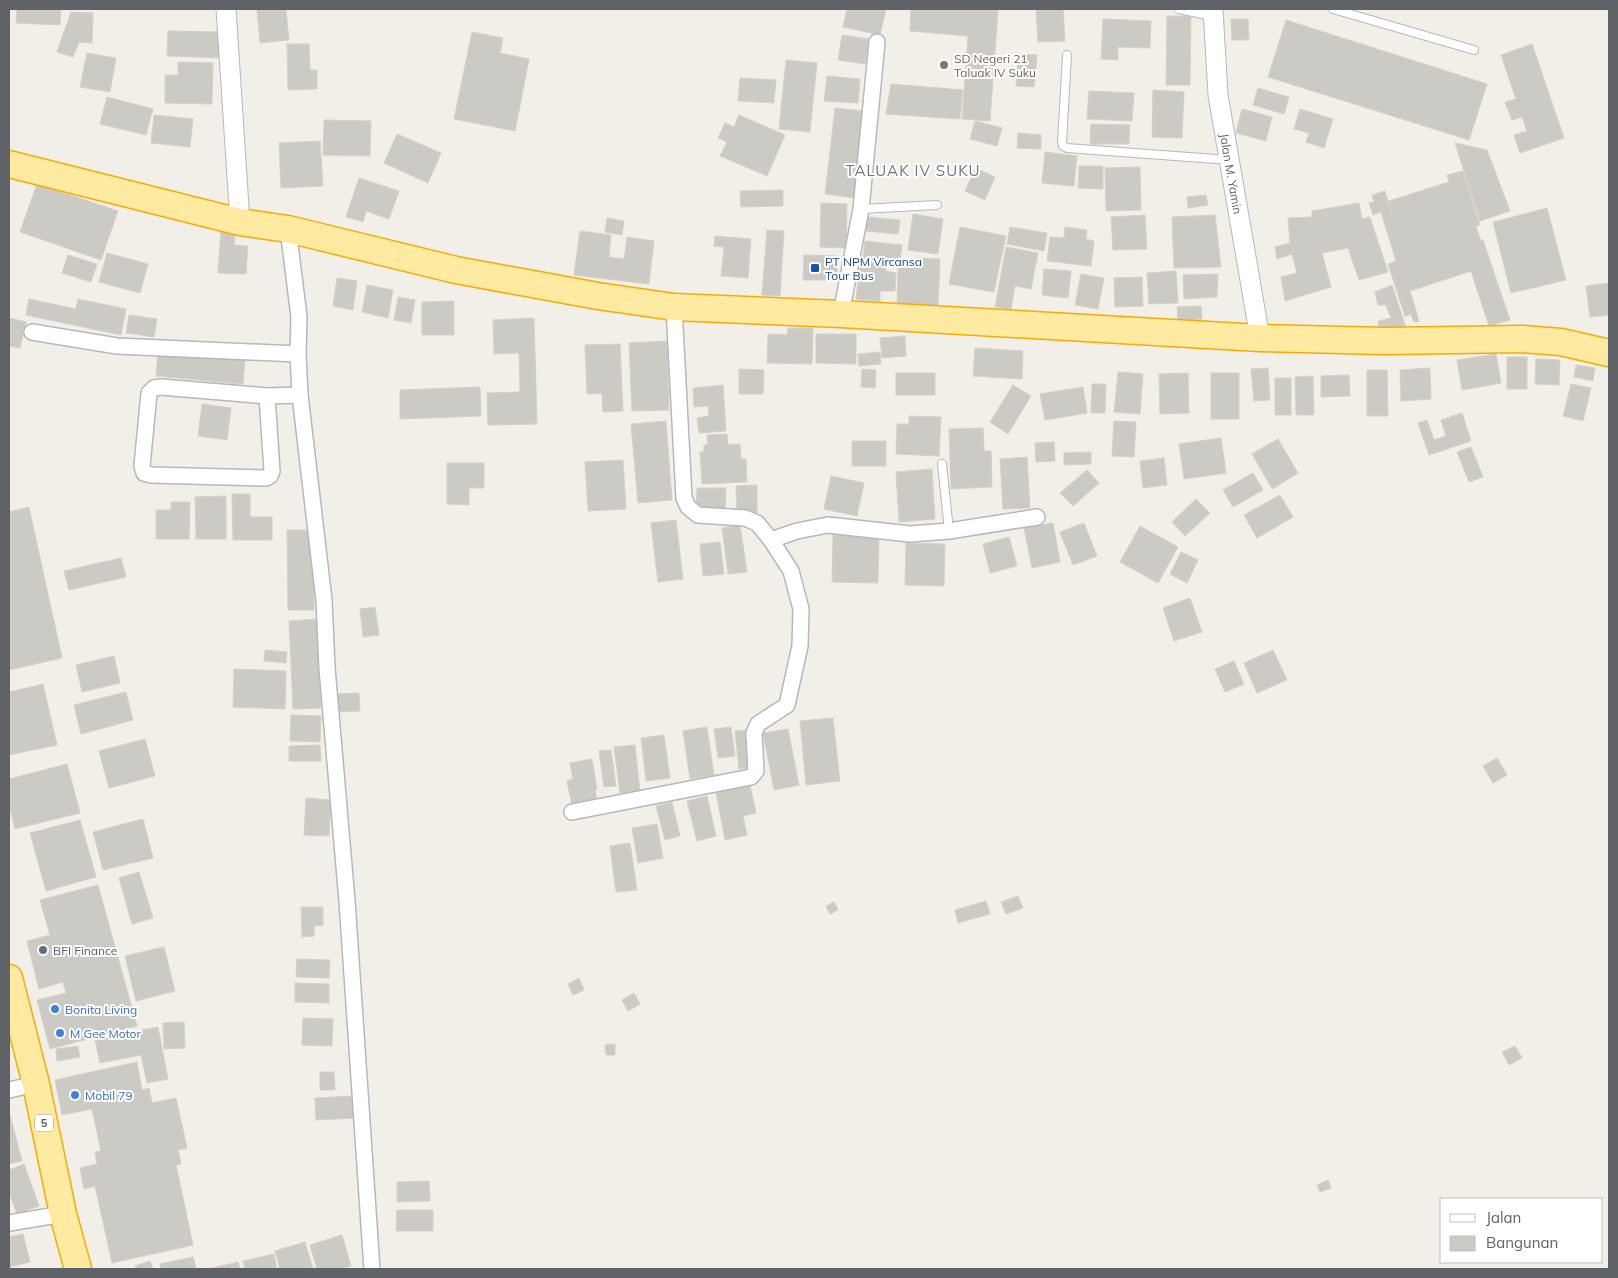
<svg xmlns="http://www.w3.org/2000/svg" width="1618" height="1278" viewBox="0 0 1618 1278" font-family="Mulish,sans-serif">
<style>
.building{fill:#cccac5;stroke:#d6d1c6}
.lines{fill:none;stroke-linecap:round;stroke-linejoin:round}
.service-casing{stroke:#b5b8bc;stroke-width:10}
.minor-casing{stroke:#b5b8bc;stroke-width:18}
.tertiary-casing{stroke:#b5b8bc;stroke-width:21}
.trunk-casing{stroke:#f9ab00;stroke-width:29}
.service{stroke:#fff;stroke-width:8}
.minor{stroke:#fff;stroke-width:15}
.tertiary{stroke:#fff;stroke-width:19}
.trunk{stroke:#feeaa1;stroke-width:26}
.education-dot{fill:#8d6e63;stroke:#fff;stroke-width:2}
.transit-dot{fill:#1a4fb4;stroke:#fff;stroke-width:2}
.service-dot{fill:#5c6f8a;stroke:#fff;stroke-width:2}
.shop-dot{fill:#3f7fe0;stroke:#fff;stroke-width:2}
.labels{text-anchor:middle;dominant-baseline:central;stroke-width:4;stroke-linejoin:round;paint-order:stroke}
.shield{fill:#fff;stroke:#8f9295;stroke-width:1}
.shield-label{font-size:11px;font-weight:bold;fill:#5f6368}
.education-label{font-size:12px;fill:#785e54;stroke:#fff;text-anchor:start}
.street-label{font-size:12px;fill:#5f6368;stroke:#fff}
.transit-label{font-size:12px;fill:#164399;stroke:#fff;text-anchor:start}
.service-label{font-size:12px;fill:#4e5e75;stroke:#fff;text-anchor:start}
.shop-label{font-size:12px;fill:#366cbe;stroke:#fff;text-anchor:start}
.quarter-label{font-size:15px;letter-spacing:1px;fill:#70757a;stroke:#fff}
</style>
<rect width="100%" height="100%" fill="#f1efe8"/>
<g class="building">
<path d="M17 9H61L60 25 16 23Z"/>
<path d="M286 9 289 40 260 43 257 10Z"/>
<path d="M847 9H886L880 35 843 27Z"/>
<path d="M911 9 998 10 990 121 962 119 968 36 910 31Z"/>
<path d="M1036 9H1063L1065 41 1038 42Z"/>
<path d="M71 12 93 13 92 43 79 42 73 57 57 52Z"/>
<path d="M1167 16H1191L1190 85H1166Z"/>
<path d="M1103 19 1151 21 1150 48 1118 47V60L1101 59Z"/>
<path d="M1231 19H1248L1249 40H1232Z"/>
<path d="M1286 20 1487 84 1469 140 1268 77Z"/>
<path d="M168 31 224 32 223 58 167 56Z"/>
<path d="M472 32 503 38 500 53 529 59 515 131 454 119Z"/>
<path d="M842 35 869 39 865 64 838 60Z"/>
<path d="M287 44H309L310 70H317V89L288 90Z"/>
<path d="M1532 44 1564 138 1520 153 1514 135 1527 131 1522 117 1512 120 1505 102 1516 99 1501 55Z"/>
<path d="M87 53 116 58 110 92 80 87Z"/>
<path d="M1018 54 1037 55 1034 87 1016 86Z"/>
<path d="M786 60 817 63 810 132 779 129Z"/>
<path d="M178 62 213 63 212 104 165 103V75H178Z"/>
<path d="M827 76 860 79 858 103 824 101Z"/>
<path d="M740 78 776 80 774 103 738 101Z"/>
<path d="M891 84 963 90 960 119 886 114Z"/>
<path d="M1258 88 1289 97 1284 114 1253 105Z"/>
<path d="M1153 90 1184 92 1182 138 1152 137Z"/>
<path d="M1089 91 1134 93 1132 121 1087 119Z"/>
<path d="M107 97 153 109 146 135 100 124Z"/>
<path d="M835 108 865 111 855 198 825 194Z"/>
<path d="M1242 109 1272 117 1266 141 1236 133Z"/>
<path d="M1300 109 1333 119 1324 148 1306 142 1309 133 1294 129Z"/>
<path d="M154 115 193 119 190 147 151 143Z"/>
<path d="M739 115 785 135 767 176 720 156 727 142 718 138 725 123 734 127Z"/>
<path d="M324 120 371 121 370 156 323 155Z"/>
<path d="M975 121 1002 128 997 146 970 139Z"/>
<path d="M1091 124 1130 125 1129 144H1090Z"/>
<path d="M1018 133 1041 135V149L1017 148Z"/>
<path d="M397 134 441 153 428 183 384 163Z"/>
<path d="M320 141 323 186 281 188 279 143Z"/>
<path d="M1455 143 1487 150 1510 211 1480 221Z"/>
<path d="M1045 152 1077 156 1074 186 1042 183Z"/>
<path d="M1079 166H1103V189L1078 188Z"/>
<path d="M1140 167 1141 210 1106 211 1105 168Z"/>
<path d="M976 168 995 177 985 200 965 191Z"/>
<path d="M1463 171 1480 225 1476 226 1481 241 1483 240 1510 320 1489 326 1471 271 1410 291 1419 321 1414 322 1411 314 1405 316 1388 264 1396 261 1381 212 1373 215 1369 203 1374 202 1372 195 1385 191 1392 214 1389 201 1449 182 1447 175Z"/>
<path d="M359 178 399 191 389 219 366 211 363 222 346 217Z"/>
<path d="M37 184 118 211 101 260 20 232Z"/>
<path d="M783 190V206L741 207 740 191Z"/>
<path d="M1206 195 1208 205 1188 208 1187 197Z"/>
<path d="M821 203 847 204 846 248 820 247Z"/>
<path d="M1359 203 1362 219 1370 217 1388 272 1359 280 1348 248 1322 253 1331 287 1285 301 1281 277 1297 273 1292 254 1277 259 1275 247 1290 243 1288 218 1312 217V211Z"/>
<path d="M1547 208 1566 280 1511 293 1493 222Z"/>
<path d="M913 214 943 219 938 254 908 250Z"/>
<path d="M1145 215 1147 249 1113 250 1111 217Z"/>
<path d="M1215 215 1221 267 1174 268 1172 217Z"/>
<path d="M867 217 900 220 898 234 865 231Z"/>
<path d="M607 218 624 221 622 235 605 232Z"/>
<path d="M221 227 236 228 234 245 248 246 246 274 218 273Z"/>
<path d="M960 227 1006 236 994 292 949 284Z"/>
<path d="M1010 227 1047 233 1044 251 1007 244Z"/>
<path d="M1065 227 1087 230 1086 239 1094 241 1091 266 1047 261 1050 237 1064 238Z"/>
<path d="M767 230 784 231 780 296 762 295Z"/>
<path d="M580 231 611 235 609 257 624 259 627 237 654 241 649 284 574 275Z"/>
<path d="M715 236 751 239 748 278 721 276 724 247 714 246Z"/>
<path d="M865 241 902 245 900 261 863 258Z"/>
<path d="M1006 247 1038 253 1031 289 1015 286 1011 309 995 307Z"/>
<path d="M107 253 148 264 140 293 99 282Z"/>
<path d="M68 255 97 264 91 282 62 273Z"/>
<path d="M804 255 837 256V280H803Z"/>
<path d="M917 258 940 259 938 306H897L898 267H916Z"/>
<path d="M860 261 884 263 886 271 896 273 895 291H880V301L856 299Z"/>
<path d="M1044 269 1071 271 1068 298 1042 295Z"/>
<path d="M1176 271 1178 303 1149 304 1147 273Z"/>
<path d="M1081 274 1104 278 1098 309 1075 305Z"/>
<path d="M1218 274 1217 297 1184 299 1183 275Z"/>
<path d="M1142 277 1143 306 1115 307 1114 278Z"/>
<path d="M337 278 357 281 353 310 333 306Z"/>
<path d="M1609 283V315L1590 317 1586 286Z"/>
<path d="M367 285 393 290 388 318 362 312Z"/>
<path d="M1392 285 1407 331 1380 333 1378 321 1391 318 1386 305H1378L1375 292Z"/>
<path d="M398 297 415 300 411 323 394 320Z"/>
<path d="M29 299 76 309 78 299 126 309 121 335 26 315Z"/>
<path d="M454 301V335H422V302Z"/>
<path d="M1201 306 1202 319 1178 320 1177 307Z"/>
<path d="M129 315 157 319 154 337 126 333Z"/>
<path d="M9 318 26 322 20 348 9 346Z"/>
<path d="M534 318 537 424 488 425 487 393 520 392 519 353 494 354 493 320Z"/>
<path d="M788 328H813L812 364 767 363 768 334 787 335Z"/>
<path d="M816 334H856V364L816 363Z"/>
<path d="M905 336 906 356 882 358 880 338Z"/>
<path d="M667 341 669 410 632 411 629 343Z"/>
<path d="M620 344 623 411 603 412 602 393 587 394 585 345Z"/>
<path d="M975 348 1023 351 1022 379 973 376Z"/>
<path d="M158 351 245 359 243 384 156 376Z"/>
<path d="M880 352 881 364 859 366 858 354Z"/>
<path d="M1496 354 1501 383 1462 390 1457 360Z"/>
<rect x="1507" y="357" width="20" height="32"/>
<path d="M1536 359 1560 360 1559 385 1535 384Z"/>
<path d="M1576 365 1595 368 1593 381 1574 377Z"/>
<path d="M1268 368 1270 400 1254 401 1251 369Z"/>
<path d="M1430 368 1431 399 1401 401 1400 370Z"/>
<path d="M739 369 764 370 763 394H739Z"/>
<path d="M862 369 876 370 875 388 861 387Z"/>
<path d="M1367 370H1387L1388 416H1367Z"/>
<path d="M1118 372 1143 374 1140 414 1114 412Z"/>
<rect x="896" y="373" width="39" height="22"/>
<path d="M1188 373 1189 413 1160 414 1159 374Z"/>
<rect x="1211" y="373" width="28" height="46"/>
<path d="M1349 375 1350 396 1321 397V376Z"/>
<path d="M1313 376 1314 415H1296L1295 377Z"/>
<rect x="1275" y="378" width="16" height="37"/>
<path d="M1092 384H1106L1105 413H1091Z"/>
<path d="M1571 384 1591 388 1583 421 1563 416Z"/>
<path d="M723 385 726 431 699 433 697 418 709 416 708 406 694 407 693 388Z"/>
<path d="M1013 385 1031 396 1008 434 990 422Z"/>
<path d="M480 387 481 416 400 419V390Z"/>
<path d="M1083 387 1087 413 1045 420 1040 394Z"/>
<path d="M202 404 231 408 227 440 198 436Z"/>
<path d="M1462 413 1471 441 1429 455 1418 423 1427 420 1434 440 1446 436 1441 420Z"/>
<path d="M909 416 941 417 939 456 896 454 897 424H909Z"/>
<path d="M666 421 672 500 638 503 631 424Z"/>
<path d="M1114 421 1136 422 1134 457 1112 456Z"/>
<path d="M983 428 984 451H991L992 487 951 489 949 429Z"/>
<path d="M727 434 728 445 740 444 741 459H746L747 482 702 484 700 452H704V445H708L707 435Z"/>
<path d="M1221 438 1226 473 1184 479 1179 444Z"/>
<path d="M1278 439 1298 473 1272 489 1252 454Z"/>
<rect x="852" y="441" width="34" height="25"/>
<path d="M1054 442 1055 461 1036 462 1035 443Z"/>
<path d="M1471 447 1483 477 1469 482 1457 452Z"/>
<path d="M1091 452V464L1064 465V453Z"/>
<path d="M1027 457 1030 508 1003 509 1000 459Z"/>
<path d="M1164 458 1167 485 1143 488 1140 461Z"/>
<path d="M623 460 626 509 588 511 585 462Z"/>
<path d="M447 463H484V488H469V505L447 504Z"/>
<path d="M932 469 935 519 899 522 896 472Z"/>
<path d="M1087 470 1099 483 1073 506 1060 493Z"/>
<path d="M1253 473 1263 490 1233 507 1223 490Z"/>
<path d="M831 476 864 483 857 516 824 509Z"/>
<path d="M757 485V513L737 514 736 486Z"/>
<path d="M697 488H726L725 509H696Z"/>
<path d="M232 494H250V517H272V540H233Z"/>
<path d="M1280 495 1293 517 1257 538 1244 515Z"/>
<path d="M226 496V539H196L195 497Z"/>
<path d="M1196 499 1210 513 1185 536 1172 522Z"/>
<path d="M171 502H190L189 539H156V510H171Z"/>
<path d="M29 507 62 658 9 670V512Z"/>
<path d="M676 520 683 579 658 582 651 523Z"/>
<path d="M1053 523 1060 562 1032 568 1024 528Z"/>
<path d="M1084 523 1097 556 1073 565 1060 532Z"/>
<path d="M740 525 747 572 728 574 722 528Z"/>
<path d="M1140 526 1178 547 1158 583 1120 562Z"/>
<path d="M287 530H314V610H288Z"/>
<path d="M833 535 879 536 878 583 832 582Z"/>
<path d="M1009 537 1017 566 990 573 983 544Z"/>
<path d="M720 542 724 574 703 576 700 544Z"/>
<path d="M906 543 945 544 944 586 905 585Z"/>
<path d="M1181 552 1198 560 1187 583 1170 574Z"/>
<path d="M121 558 126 577 69 590 64 571Z"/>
<path d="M1190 598 1202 632 1174 641 1163 608Z"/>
<path d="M375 607 379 635 363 637 360 609Z"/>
<path d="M317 619 321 708 293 709 289 621Z"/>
<path d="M265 650 287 652 286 663 264 661Z"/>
<path d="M1273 650 1287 680 1257 693 1244 663Z"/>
<path d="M114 656 120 683 82 692 76 665Z"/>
<path d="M1234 661 1244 684 1225 692 1215 669Z"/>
<path d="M234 669 286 671 285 709 233 707Z"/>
<path d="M43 684 57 745 9 755V692Z"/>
<path d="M126 692 133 720 81 734 74 705Z"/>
<path d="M359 693 360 711 336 712 335 694Z"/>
<path d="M291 715 321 716 320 742 290 741Z"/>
<path d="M833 718 840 781 806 785 800 721Z"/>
<path d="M707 727 714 775 690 779 683 731Z"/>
<path d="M731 727 735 756 718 758 714 729Z"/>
<path d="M788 729 799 785 774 790 763 733Z"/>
<path d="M749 730 753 767 739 769 735 731Z"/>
<path d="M664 735 670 778 646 781 641 738Z"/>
<path d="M145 739 155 776 109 788 99 751Z"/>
<path d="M320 745 321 761H289V746Z"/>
<path d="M635 745 640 791 620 793 614 747Z"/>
<path d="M611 750 616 786 604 787 599 751Z"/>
<path d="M1497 758 1507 775 1493 783 1483 766Z"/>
<path d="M592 759 597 789 595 790 597 800 572 805 567 781 573 779 570 763Z"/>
<path d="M67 764 80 813 15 829 9 803V779Z"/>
<path d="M750 785 756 813 743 816 747 835 725 840 716 792Z"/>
<path d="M707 796 716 836 697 841 687 801Z"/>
<path d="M306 798 331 800 329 836 304 835Z"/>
<path d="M672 802 680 836 665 840 656 806Z"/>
<path d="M143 819 153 858 103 870 93 832Z"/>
<path d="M80 820 96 877 46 891 30 833Z"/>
<path d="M657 824 663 858 638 863 632 828Z"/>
<path d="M630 843 637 890 616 892 610 846Z"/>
<path d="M139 872 153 918 132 924 119 878Z"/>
<path d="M98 885 137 1026 50 1049 37 1000 66 993 63 982 39 989 27 941 50 935 40 900Z"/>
<path d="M1018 896 1023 908 1006 914 1001 902Z"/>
<path d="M986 901 990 914 958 923 955 910Z"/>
<path d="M834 902 838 910 830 914 826 906Z"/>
<path d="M301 907H323V925L314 926V936L302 937Z"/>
<path d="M164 947 175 991 136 1001 125 956Z"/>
<path d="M297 959 330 960 329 978 296 977Z"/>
<path d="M579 978 584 990 573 995 568 984Z"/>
<path d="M295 983 329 984V1003L295 1002Z"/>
<path d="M634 993 640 1004 628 1011 622 1000Z"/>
<path d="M303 1018 333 1019 332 1046 302 1045Z"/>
<path d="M184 1022 185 1048 164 1049 163 1023Z"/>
<path d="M158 1027 168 1079 147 1083 141 1055 100 1063 95 1039Z"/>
<path d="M615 1044V1055H606L605 1045Z"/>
<path d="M78 1046 80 1057 57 1061 56 1049Z"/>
<path d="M1515 1046 1522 1058 1509 1065 1502 1052Z"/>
<path d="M137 1062 142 1090 149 1088 152 1103 176 1098 187 1148 178 1150 181 1164 176 1165 193 1245 112 1263 95 1186 84 1189 80 1168 97 1164 95 1152 101 1151 92 1109 62 1115 55 1080Z"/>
<path d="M320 1072H334L335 1090H320Z"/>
<path d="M354 1096 355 1118 316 1120 315 1098Z"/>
<path d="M9 1111 22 1161 9 1164Z"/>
<path d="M24 1164 39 1206 17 1214 9 1192V1170Z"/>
<path d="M1328 1180 1331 1188 1320 1192 1317 1185Z"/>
<path d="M429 1181 430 1201 397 1202V1182Z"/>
<path d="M397 1210H433V1231H396Z"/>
<path d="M23 1234 30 1262 9 1267V1237Z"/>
<path d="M342 1235 351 1266 342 1269H317L310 1245Z"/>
<path d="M305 1242 313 1269H280L275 1251Z"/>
<path d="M274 1254 277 1269H245L243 1261Z"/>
<path d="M193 1257 196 1269H161L160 1264Z"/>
<path d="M150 1261 153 1269H136L135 1266Z"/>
<path d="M238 1262 240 1269H208Z"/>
</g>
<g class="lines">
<g class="service-casing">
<g id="service">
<path d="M1179 9 1212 16"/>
<path d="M1333 9 1474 50"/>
<path d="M1067 55 1062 142 1063 146 1067 148 1229 160"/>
<path d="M861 209 937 205"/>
<path d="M942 464 949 531"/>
</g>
</g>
<g class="minor-casing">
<g id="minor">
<path d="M288 229 299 317 298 354 300 395 324 600 327 668 347 901 372 1269"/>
<path d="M841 314 861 209 877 42"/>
<path d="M32 332 117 346 298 354"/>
<path d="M267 396 272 471 270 476 266 478 151 475 144 473 142 466 149 393 154 388 161 387 267 396 300 395"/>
<path d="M771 540 797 531 828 525 910 534 949 531 1037 517"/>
<path d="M572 812 751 777 756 771 754 733 758 724 787 705 800 646 801 609 791 571 771 540 757 523 745 518 698 515 688 507 684 498 674 307"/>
<path d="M9 1090 36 1084"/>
<path d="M9 1223 63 1214"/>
</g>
</g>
<g class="tertiary-casing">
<g id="tertiary">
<path d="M226 9 240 222"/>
<path id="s1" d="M1213 9 1218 95 1260 338"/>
</g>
</g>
<g class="trunk-casing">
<g id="trunk">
<path d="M9 164 240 222 288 229 456 270 598 296 674 307 841 314 1260 338 1385 341 1522 339 1561 342 1609 353"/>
<path d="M9 978 36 1084 63 1214 78 1269"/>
</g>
</g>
<use href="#service" class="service"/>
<use href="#minor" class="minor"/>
<use href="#tertiary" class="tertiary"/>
<use href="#trunk" class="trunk"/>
</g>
<circle class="education-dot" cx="944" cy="65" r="5"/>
<rect class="transit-dot" x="810" y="263" width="10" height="10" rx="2.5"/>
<circle class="service-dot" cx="43" cy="950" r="5"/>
<g class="shop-dot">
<circle cx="55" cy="1009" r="5"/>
<circle cx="60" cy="1033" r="5"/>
<circle cx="75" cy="1095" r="5"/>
</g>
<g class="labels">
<rect class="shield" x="35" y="1114.5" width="18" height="17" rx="4"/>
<g class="shield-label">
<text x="44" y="1123">5</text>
</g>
<g class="education-label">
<text x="954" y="58">SD Negeri 21<tspan x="954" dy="14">Taluak IV Suku</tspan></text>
</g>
<g class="street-label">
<text stroke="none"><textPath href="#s1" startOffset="166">Jalan M. Yamin</textPath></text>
</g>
<g class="transit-label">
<text x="825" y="261">PT NPM Vircansa<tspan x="825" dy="14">Tour Bus</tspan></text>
</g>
<g class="service-label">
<text x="53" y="950">BFI Finance</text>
</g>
<g class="shop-label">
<text x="65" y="1009">Bonita Living</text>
<text x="70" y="1033">M Gee Motor</text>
<text x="85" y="1095">Mobil 79</text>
</g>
<g class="quarter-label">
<text x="913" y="170">TALUAK IV SUKU</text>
</g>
</g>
<rect width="1618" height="1278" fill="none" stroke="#5f6368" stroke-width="20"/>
<rect x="1440" y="1198" width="162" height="65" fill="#ffffff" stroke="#bfc1c3"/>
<rect x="1450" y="1214" width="25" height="8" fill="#ffffff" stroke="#bfc1c3"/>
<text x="1486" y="1223" font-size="15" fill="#5f6368">Jalan</text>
<rect x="1450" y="1236" width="25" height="15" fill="#cccac5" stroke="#bfc1c3"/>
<text x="1486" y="1248" font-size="15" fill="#5f6368">Bangunan</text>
</svg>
